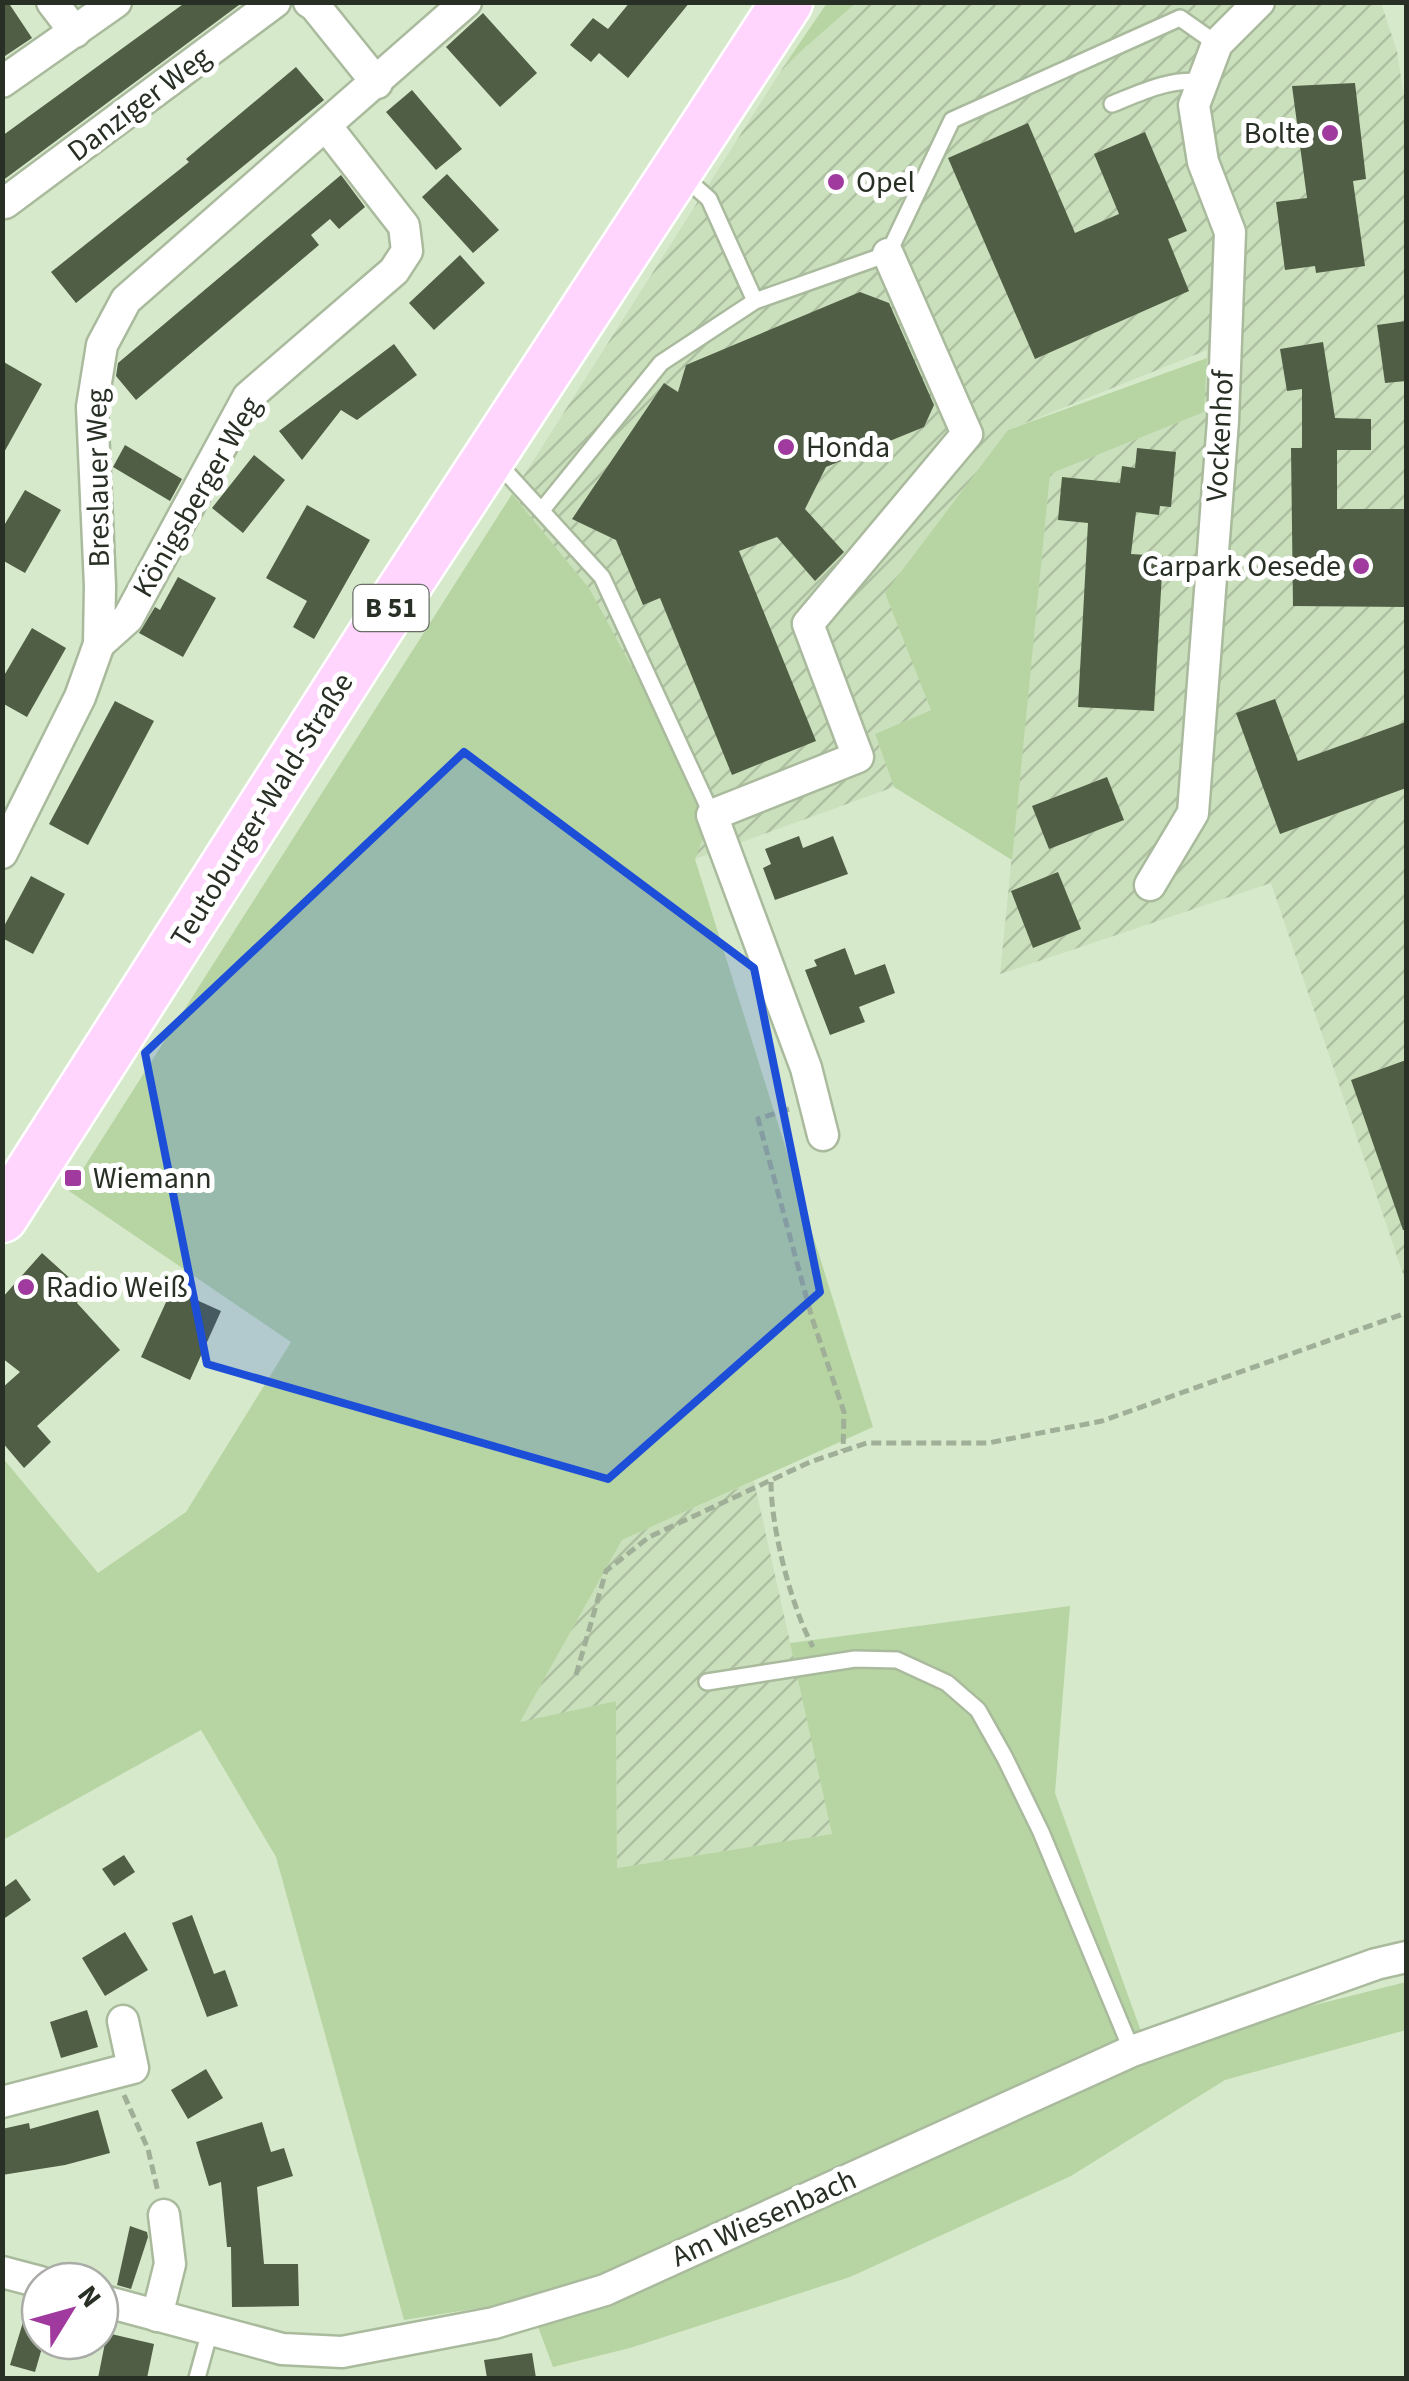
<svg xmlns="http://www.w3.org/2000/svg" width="1409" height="2381" viewBox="0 0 1409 2381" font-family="'Source Sans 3',sans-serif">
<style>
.industrial{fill:url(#industrial-furrows)}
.green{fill:#b7d5a3}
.building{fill:#4f5e44}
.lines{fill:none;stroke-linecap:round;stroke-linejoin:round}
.lane-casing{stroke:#a9ba9d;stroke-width:20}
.street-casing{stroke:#a9ba9d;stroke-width:35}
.primary-casing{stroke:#fff;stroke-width:55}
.path{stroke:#a0af97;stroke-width:5;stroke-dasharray:10 5;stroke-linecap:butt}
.lane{stroke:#fff;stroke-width:15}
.street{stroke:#fff;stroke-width:30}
.primary{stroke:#ffd5fd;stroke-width:50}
.marked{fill:#1d4ed8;fill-opacity:0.2;stroke:#1d4ed8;stroke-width:8;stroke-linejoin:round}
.poi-dot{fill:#a03a9e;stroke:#fff;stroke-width:4}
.labels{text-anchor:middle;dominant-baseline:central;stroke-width:10;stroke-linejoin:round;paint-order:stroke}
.shield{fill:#fff;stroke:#686d66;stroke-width:2.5}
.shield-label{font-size:28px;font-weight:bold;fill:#282f24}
.street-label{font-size:30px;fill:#282f24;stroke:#fff}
.poi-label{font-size:30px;fill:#282f24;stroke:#fff;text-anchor:start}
</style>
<defs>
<pattern id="industrial-furrows" width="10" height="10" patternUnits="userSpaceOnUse" patternTransform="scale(2.5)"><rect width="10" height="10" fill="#cae0bc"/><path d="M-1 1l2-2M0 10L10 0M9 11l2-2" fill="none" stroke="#aec0a1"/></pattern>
</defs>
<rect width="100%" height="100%" fill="#d7e9cb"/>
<g class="industrial">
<path d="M856 3H1381L1397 51 1406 110V1283L1271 883 1000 974 1050 474 1204 412 1207 350 1008 430 931 710 875 734 894 787 695 859 589 588 512 494 784 66Z"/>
<path d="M754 1481 833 1834 617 1868 616 1701 519 1723 622 1540Z"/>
</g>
<g class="green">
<path d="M827 3H856L784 66Z"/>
<path d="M1207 358 1204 412 1050 474 1012 860 894 787 875 734 931 710 885 593 1008 430Z"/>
<path d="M512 494 589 588 712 815 695 859 873 1427 622 1540 520 1722 616 1701 617 1868 832 1834 790 1643 1070 1606 1055 1793 1151 2059 1271 2016 1406 1982V2030L1225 2080 1071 2176 850 2277 630 2348 553 2367 528 2300 404 2320 276 1857 201 1730 3 1840 2 1457 98 1573 186 1512 291 1342 69 1191Z"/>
</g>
<g class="building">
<path d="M2 2H8L32 38 2 58Z"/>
<path d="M186 2H243L2 181V136Z"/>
<path d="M630 2H690L628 78 599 53 591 62 570 45 593 18 608 29Z"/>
<path d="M483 13 537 73 500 107 446 47Z"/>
<path d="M296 67 324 100 76 303 51 272 189 162 186 159Z"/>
<path d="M1355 83 1366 179 1353 181 1365 266 1316 273 1315 266 1285 270 1276 202 1307 198 1292 86Z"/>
<path d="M412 90 462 149 436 170 386 112Z"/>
<path d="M1028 123 1075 233 1119 214 1094 154 1145 132 1187 231 1168 239 1189 291 1035 359 948 158Z"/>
<path d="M447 174 499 230 473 253 422 197Z"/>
<path d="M341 175 365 207 339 229 330 219 311 235 319 245 136 400 116 376 118 363Z"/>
<path d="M460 255 485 283 434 330 409 303Z"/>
<path d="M860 292 889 303 934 405 924 427 826 467 805 509 844 552 815 581 777 537 739 551 816 741 732 775 660 598 643 605 616 540 572 519 664 383 678 392 686 365Z"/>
<path d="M1406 321V381L1385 383 1377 325Z"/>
<path d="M1323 342 1335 418 1371 419V450H1337V509H1406V607L1293 606 1291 448H1302V389L1287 391 1280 349Z"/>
<path d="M394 344 417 375 357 420 341 410 302 460 279 431Z"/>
<path d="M2 361 42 384 2 456Z"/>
<path d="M125 445 182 479 170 501 113 467Z"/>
<path d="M1137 448 1176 452 1171 507 1160 506 1159 515 1136 512 1131 554 1163 556 1154 711 1078 707 1088 523 1058 520 1062 477 1120 483 1122 466 1135 468Z"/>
<path d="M254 455 285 480 243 533 212 508Z"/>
<path d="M25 490 61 510 25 573 2 560V529Z"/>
<path d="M307 505 370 540 314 639 293 627 307 601 266 578Z"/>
<path d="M178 577 216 598 183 657 139 633 155 607 160 610Z"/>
<path d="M32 628 66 648 27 717 2 703V679Z"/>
<path d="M1275 699 1298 761 1406 722V788L1280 834 1236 713Z"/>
<path d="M115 701 154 721 88 845 49 824Z"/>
<path d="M1107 777 1124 820 1049 849 1032 806Z"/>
<path d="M799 836 803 848 833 836 848 874 775 900 763 868 771 864 765 849Z"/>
<path d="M1058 872 1081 929 1033 948 1011 891Z"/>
<path d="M31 876 65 894 33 954 2 938V930Z"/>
<path d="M845 948 855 975 885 964 895 993 859 1007 865 1022 830 1035 805 970 817 966 814 960Z"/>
<path d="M1406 1060V1230H1403L1351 1080Z"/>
<path d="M42 1253 84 1291 77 1303 120 1350 37 1426 51 1442 24 1468 2 1442V1388L20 1372 2 1358V1298Z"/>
<path d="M172 1289 221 1311 190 1380 141 1357Z"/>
<path d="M124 1855 135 1872 114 1886 102 1869Z"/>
<path d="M16 1879 31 1900 2 1920V1889Z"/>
<path d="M192 1915 214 1974 225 1970 238 2006 207 2017 172 1923Z"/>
<path d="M125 1932 148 1970 105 1996 82 1958Z"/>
<path d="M87 2010 98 2047 61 2058 50 2022Z"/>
<path d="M206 2069 223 2098 188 2119 171 2090Z"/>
<path d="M98 2110 110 2153 65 2165 2 2175V2129L29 2123 30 2129Z"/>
<path d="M262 2122 271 2152 284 2148 293 2176 257 2187 264 2264H298L299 2306 232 2307 231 2247H227L221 2182 209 2186 196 2142Z"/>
<path d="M130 2226 147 2232 148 2237 131 2289 117 2285Z"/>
<path d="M30 2299 40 2300V2341H44L35 2372 10 2365Z"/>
<path d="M107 2333 154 2344 147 2378H98Z"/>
<path d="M532 2353 536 2378H487L484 2360Z"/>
</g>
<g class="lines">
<g class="lane-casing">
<g id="lane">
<path d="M1112 104C1142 92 1170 78 1203 82"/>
<path d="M683 176 709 199 755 301"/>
<path d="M494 459 602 577 712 815"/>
<path d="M542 510 661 363 755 301 888 254 952 120 1180 18 1217 44"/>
<path d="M707 1682 855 1659 897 1660 947 1683 978 1710 1005 1758 1041 1832 1132 2051"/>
<path d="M197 2378 210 2331"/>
</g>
</g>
<g class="street-casing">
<g id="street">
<path d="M52 2 75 32"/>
<path d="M309 2 315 6 377 83"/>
<path d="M2 82 116 2"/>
<path d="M2 201 5 203 275 2"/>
<path d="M99 644 128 618 248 397 394 271 407 251 404 226 327 127"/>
<path d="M2 853 80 697 99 644 100 586 92 407 102 345 126 300 466 2"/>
<path d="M1150 885 1193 813 1223 421 1230 232 1203 162 1194 105 1217 44 1259 2"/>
<path d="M823 1135 806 1068 712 815 858 757 808 624 967 434 888 254"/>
<path d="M2 2102 133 2068 123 2021"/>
<path d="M2 2272 40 2282"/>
<path d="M100 2300 282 2349 342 2352 494 2323 605 2290 1132 2051 1376 1964 1406 1957"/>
<path d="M157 2316 170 2264 164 2215"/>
</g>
</g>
<g class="primary-casing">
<path id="primary" d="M2 1217 377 629 787 2"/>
</g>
<g class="path">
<path d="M789 1109 758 1119 812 1318 844 1412 843 1451"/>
<path d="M771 1482C771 1528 791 1606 813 1647"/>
<path d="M576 1675 606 1571 649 1537 810 1462 867 1443H988L1102 1421 1406 1313"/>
<path d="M124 2095 148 2149 158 2192"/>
</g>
<use href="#lane" class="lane"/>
<use href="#street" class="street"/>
<use href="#primary" class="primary"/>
</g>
<path class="marked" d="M464 752 754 968 820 1292 608 1479 207 1364 145 1053Z"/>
<g class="poi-dot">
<circle cx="1330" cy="133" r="10"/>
<circle cx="836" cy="182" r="10"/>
<circle cx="786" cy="447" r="10"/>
<circle cx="1361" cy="566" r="10"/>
<rect x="63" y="1168" width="20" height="20" rx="5"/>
<circle cx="26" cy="1287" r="10"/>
</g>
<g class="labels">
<rect class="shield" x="353.5" y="585" width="75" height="46" rx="8"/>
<g class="shield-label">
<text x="391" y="608">B 51</text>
</g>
<g class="street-label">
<text transform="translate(139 104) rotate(-37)">Danziger Weg</text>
<text transform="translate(1220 436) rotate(-87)">Vockenhof</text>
<text transform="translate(98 478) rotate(-91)">Breslauer Weg</text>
<text transform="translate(197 497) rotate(-60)">Königsberger Weg</text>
<text transform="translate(262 810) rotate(-58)">Teutoburger-Wald-Straße</text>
<text transform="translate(764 2218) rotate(-24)">Am Wiesenbach</text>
</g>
<g class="poi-label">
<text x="1310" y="133" text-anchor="end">Bolte</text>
<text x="856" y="182">Opel</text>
<text x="806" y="447">Honda</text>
<text x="1341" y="566" text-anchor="end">Carpark Oesede</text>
<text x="93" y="1178">Wiemann</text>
<text x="46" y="1287">Radio Weiß</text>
</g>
</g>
<rect width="1409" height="2381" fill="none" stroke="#282f24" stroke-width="10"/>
<g transform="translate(70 2311) rotate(53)"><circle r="48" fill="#ffffff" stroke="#a9aca7" stroke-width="2.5"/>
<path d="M0-8L18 38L0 25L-18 38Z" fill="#a03a9e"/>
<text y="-15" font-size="28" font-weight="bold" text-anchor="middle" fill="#282f24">N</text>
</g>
</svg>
